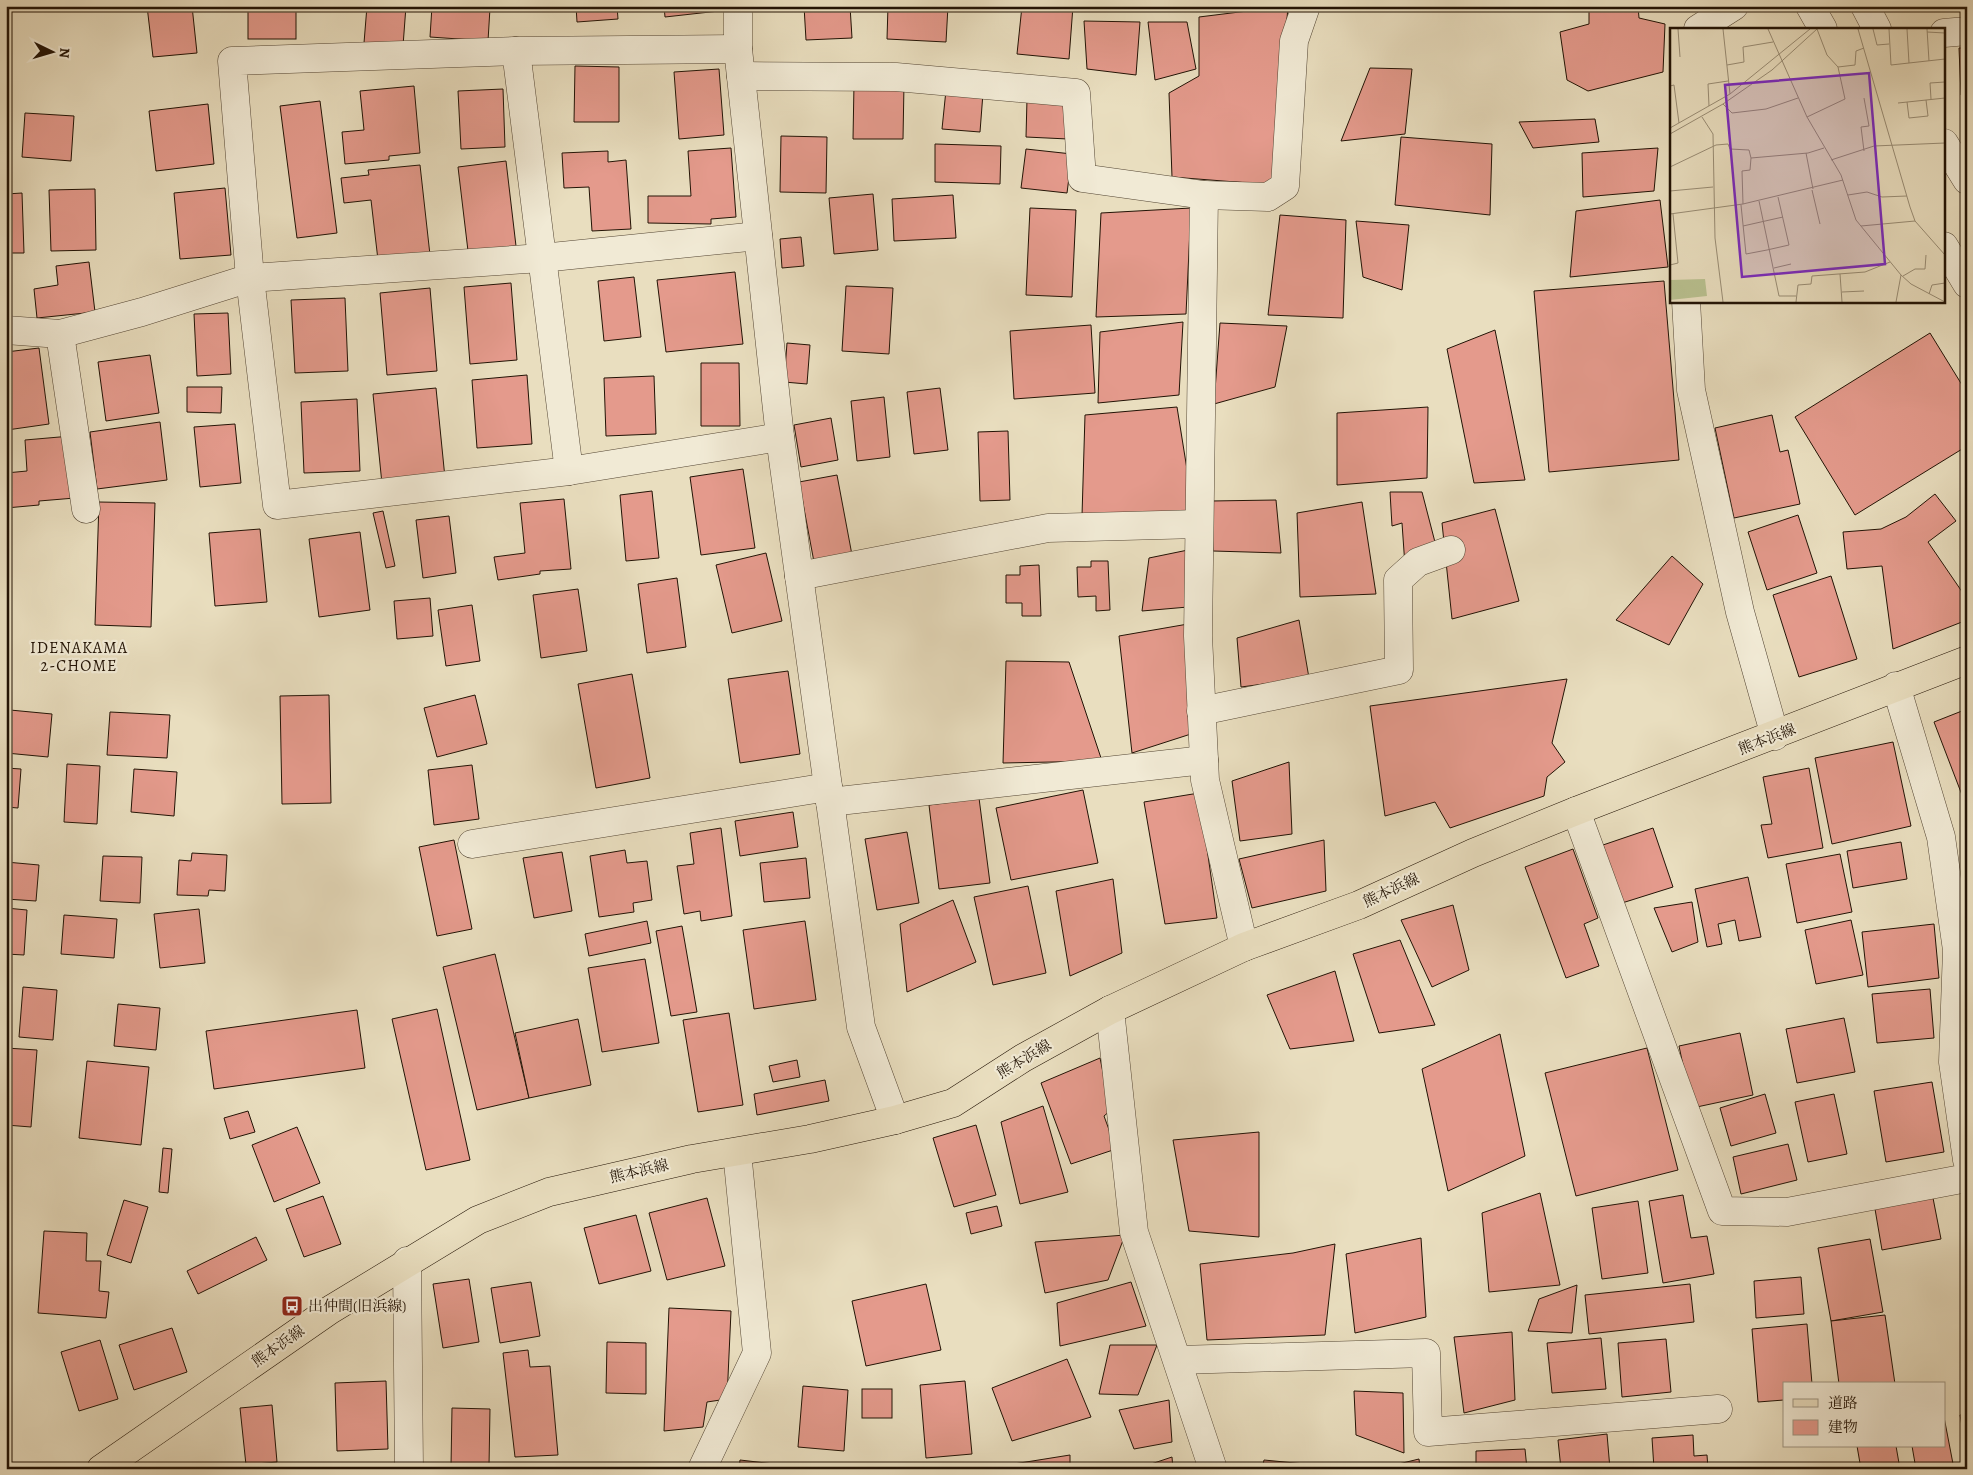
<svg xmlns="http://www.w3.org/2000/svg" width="1973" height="1475" viewBox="0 0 1973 1475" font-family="Alegreya,'Noto Serif JP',serif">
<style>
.building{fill:#e49a8c;stroke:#221305}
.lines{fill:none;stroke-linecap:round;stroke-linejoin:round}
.minor-casing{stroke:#544634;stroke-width:29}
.major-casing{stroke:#221305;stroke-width:29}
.minor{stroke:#f1ead5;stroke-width:28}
.major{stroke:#e9debf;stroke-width:28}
.labels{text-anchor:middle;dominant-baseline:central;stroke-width:4.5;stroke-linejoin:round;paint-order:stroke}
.street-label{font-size:15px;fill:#221305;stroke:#f1ead5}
.poi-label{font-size:15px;fill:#221305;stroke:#f1ead5;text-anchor:start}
.neighbourhood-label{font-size:16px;letter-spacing:1px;fill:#221305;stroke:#f1ead5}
.inset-road{fill:none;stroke:#998d75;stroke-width:1}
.view{fill:#7b2cbf;fill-opacity:0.15;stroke:#7b2cbf;stroke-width:2.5}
.inset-edge{fill:none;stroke:#221305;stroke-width:2.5}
</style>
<rect width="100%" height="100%" fill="#e9debf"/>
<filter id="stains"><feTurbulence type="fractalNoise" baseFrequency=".004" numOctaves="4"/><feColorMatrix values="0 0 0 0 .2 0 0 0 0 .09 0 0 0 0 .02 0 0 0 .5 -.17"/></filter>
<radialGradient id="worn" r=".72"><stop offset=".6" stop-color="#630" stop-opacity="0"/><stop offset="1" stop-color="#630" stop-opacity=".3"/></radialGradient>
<g class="building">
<path d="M147 6H192L197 53 153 57Z"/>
<rect x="248" y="6" width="48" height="33"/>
<path d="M367 6H406L403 46 364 43Z"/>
<path d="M432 6H493L490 8 488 41 430 37Z"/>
<path d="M576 6H617L618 19 577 22Z"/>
<path d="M664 6H719V11L665 17Z"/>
<path d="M804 6H850L852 38 806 40Z"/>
<path d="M888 6H948L946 42 887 39Z"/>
<path d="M1022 6H1073L1069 59 1017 54Z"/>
<path d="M1288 6 1274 185 1172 177 1169 93 1199 76V17Z"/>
<path d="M1589 6H1638L1639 18 1665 24 1663 72 1588 91 1567 80 1560 32 1589 24Z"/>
<path d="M1084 21 1140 22 1136 75 1087 69Z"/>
<path d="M1148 22H1187L1196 69 1155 80Z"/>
<path d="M1959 48H1967V95H1961Z"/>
<path d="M575 66 619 67V122H574Z"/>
<path d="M1370 68 1412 69 1405 134 1341 141Z"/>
<path d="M719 69 724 135 679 139 674 72Z"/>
<path d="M854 84H904L903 139H853Z"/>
<path d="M414 86 420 153 389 156V160L345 164 342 132 364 130 360 91Z"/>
<path d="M503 89 505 147 461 149 458 91Z"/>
<path d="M946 90 983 93 980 132 942 129Z"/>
<path d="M1027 99 1069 100 1068 139 1026 137Z"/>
<path d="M320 101 337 233 297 238 280 106Z"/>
<path d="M208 104 214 164 156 171 149 111Z"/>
<path d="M25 113 74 116 71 161 22 157Z"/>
<path d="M1595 119 1599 142 1533 148 1519 122Z"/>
<path d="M781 136 827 137 826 193 780 192Z"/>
<path d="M1401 137 1492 144 1490 215 1395 205Z"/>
<path d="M935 144 1001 146 1000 184 935 182Z"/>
<path d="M731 148 736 217 711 219V224L648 223V196H691L688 151Z"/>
<path d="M1658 148 1654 191 1583 197 1582 153Z"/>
<path d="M1026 149 1072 154 1067 193 1021 188Z"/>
<path d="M608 151V162L626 160 631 229 592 231 589 187 564 188 562 153Z"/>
<path d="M506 161 516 246 468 251 458 167Z"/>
<path d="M420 165 430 255 378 260 371 200 344 203 341 178 369 175 368 170Z"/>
<path d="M225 188 231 255 180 259 174 193Z"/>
<path d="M95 189 96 250 51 251 49 190Z"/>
<path d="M22 193 24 253H6V194Z"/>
<path d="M873 194 878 250 834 254 829 198Z"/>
<path d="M953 195 956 238 894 241 892 199Z"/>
<path d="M1660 200 1668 267 1570 277 1576 211Z"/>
<path d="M1030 208 1076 210 1072 297 1026 295Z"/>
<path d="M1191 208 1186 314 1096 317 1101 213Z"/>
<path d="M1280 215 1346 220 1343 318 1268 315Z"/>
<path d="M1356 221 1409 225 1402 290 1363 277Z"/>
<path d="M801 237 804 266 782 268 780 239Z"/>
<path d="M89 262 95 312 37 318 34 289 58 285 56 266Z"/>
<path d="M735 272 743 344 666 352 657 280Z"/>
<path d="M634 277 641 337 604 341 598 281Z"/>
<path d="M1664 281 1679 460 1549 472 1534 291Z"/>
<path d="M511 283 517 360 470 364 464 287Z"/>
<path d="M846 286 893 288 889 354 842 351Z"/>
<path d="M430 288 437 371 387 375 380 293Z"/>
<path d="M345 298 348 371 295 373 291 300Z"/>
<path d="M228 313 231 374 197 376 194 314Z"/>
<path d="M1183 322 1179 395 1098 403 1100 332Z"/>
<path d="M1220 323 1287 326 1275 387 1214 404Z"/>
<path d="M1091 325 1095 393 1014 399 1010 331Z"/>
<path d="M1495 330 1525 480 1474 483 1447 349Z"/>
<path d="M1930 333 1967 393V446L1855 515 1795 417Z"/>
<path d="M787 343 810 345 807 384 784 382Z"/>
<path d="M39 348 49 424 7 430 6 352Z"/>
<path d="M150 355 159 413 106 421 98 362Z"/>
<path d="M701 363H739L740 426H701Z"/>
<path d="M527 375 532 444 477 448 472 380Z"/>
<path d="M654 376 656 434 606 436 604 378Z"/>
<path d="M187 387H222L221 413 187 412Z"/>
<path d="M436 388 445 478 382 484 373 394Z"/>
<path d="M940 388 948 450 914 454 907 392Z"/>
<path d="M884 397 890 457 857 461 851 401Z"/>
<path d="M357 399 360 471 304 473 301 402Z"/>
<path d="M1177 407 1194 513 1082 516 1085 415Z"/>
<path d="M1428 407 1427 478 1337 485V413Z"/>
<path d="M1772 415 1780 452 1788 450 1800 504 1734 518 1715 428Z"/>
<path d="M831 418 838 460 801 467 794 425Z"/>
<path d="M160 422 167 480 97 489 90 432Z"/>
<path d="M235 424 241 483 200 487 194 427Z"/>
<path d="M1008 431 1010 500 980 501 978 432Z"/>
<path d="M71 436 75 498 39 501V505L6 508V473L27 471 25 440Z"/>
<path d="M743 469 755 548 701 555 690 477Z"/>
<path d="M837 475 852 555 814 562 799 482Z"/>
<path d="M652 491 659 558 626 561 620 495Z"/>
<path d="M1390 492H1422L1436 546 1405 566 1402 523 1392 526Z"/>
<path d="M1935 494 1956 521 1928 542 1967 599V620L1893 649 1882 566 1847 569 1843 532 1881 529 1906 517Z"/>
<path d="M564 499 571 569 540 571V574L498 580 494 557 525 553 520 503Z"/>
<path d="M1276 500 1281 553 1213 551 1211 501Z"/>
<path d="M99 502 155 503 151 627 95 625Z"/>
<path d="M1362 502 1376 594 1300 597 1297 513Z"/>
<path d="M1495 509 1519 601 1452 619 1442 523Z"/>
<path d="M383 511 395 566 386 568 373 513Z"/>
<path d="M1798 515 1817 573 1767 590 1748 532Z"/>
<path d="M449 516 456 573 423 578 416 520Z"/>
<path d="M260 529 267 602 215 606 209 533Z"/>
<path d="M360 532 370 610 319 617 309 539Z"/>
<path d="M1188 550V607L1142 611 1149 558Z"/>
<path d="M766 553 782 621 732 633 716 565Z"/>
<path d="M1672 556 1703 584 1669 645 1616 620Z"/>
<path d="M1091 561H1108L1110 610 1096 611V596L1078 597 1077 567H1091Z"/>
<path d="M1039 565 1041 616H1022V603H1006V575H1020V566Z"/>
<path d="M1831 576 1857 659 1799 677 1773 595Z"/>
<path d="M677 578 686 647 647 653 638 584Z"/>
<path d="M578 589 587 651 541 658 533 595Z"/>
<path d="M430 598 433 636 397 639 394 601Z"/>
<path d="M472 605 480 661 446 666 438 610Z"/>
<path d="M1299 620 1309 678 1241 687 1237 638Z"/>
<path d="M1188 624 1194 733 1132 753 1119 636Z"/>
<path d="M1006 661 1069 662 1102 761 1003 763Z"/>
<path d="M788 671 800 754 740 763 728 679Z"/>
<path d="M632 674 650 778 596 788 578 684Z"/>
<path d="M1567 679 1552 743 1565 762 1547 777 1544 796 1450 828 1435 802 1385 816 1370 706Z"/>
<path d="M329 695 331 803 282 804 280 696Z"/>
<path d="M475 695 487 744 437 757 424 708Z"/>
<path d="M1967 709V793L1962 795 1934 722Z"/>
<path d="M10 710 52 714 48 757 6 753Z"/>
<path d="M110 712 170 715 167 758 107 755Z"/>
<path d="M1893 742 1911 826 1832 844 1815 758Z"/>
<path d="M1289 762 1292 834 1240 841 1232 781Z"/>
<path d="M67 764 100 766 97 824 64 822Z"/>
<path d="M472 765 479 819 434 825 428 770Z"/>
<path d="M6 768 21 769 18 808 6 807Z"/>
<path d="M1809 768 1823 848 1768 858 1761 825 1772 824 1763 777Z"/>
<path d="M134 769 177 772 174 816 131 812Z"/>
<path d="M1083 790 1098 863 1011 880 996 808Z"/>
<path d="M1199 793 1217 918 1165 924 1144 802Z"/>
<path d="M979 798 990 883 939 889 929 805Z"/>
<path d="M793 812 798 847 740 856 735 821Z"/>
<path d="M721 828 732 916 701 921 700 911 684 914 677 866 694 864 690 833Z"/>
<path d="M1653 828 1673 887 1622 903 1603 845Z"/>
<path d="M907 832 919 903 877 910 865 839Z"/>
<path d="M454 840 472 929 437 936 419 847Z"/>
<path d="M1324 840 1326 891 1252 908 1239 859Z"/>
<path d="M1901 842 1907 879 1853 888 1847 851Z"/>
<path d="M1573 849 1598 918 1584 924 1599 966 1566 978 1525 867Z"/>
<path d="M625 850 627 863 647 861 652 900 633 903 634 912 599 917 590 856Z"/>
<path d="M562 852 572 911 534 918 523 858Z"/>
<path d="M192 853 227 855 225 891 209 890 208 896 177 895 179 860 191 861Z"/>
<path d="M1840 854 1852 912 1797 923 1786 864Z"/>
<path d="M103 856 142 857 140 903 100 901Z"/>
<path d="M806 858 810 898 764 902 760 863Z"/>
<path d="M6 862 39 865 36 901 6 899Z"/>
<path d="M1748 877 1761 937 1739 941 1735 920 1718 924 1722 944 1707 947 1695 889Z"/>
<path d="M1113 879 1122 953 1070 976 1056 891Z"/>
<path d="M1028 886 1046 973 993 985 974 897Z"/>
<path d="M953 900 976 962 907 992 900 924Z"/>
<path d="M1692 902 1698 942 1672 952 1654 908Z"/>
<path d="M1453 905 1469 970 1432 987 1401 920Z"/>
<path d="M6 908 27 910 24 955 6 954Z"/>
<path d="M199 909 205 963 160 968 154 914Z"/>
<path d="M64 915 117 919 114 958 61 954Z"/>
<path d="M1851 920 1863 975 1816 984 1805 930Z"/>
<path d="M647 921 651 943 589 956 585 934Z"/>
<path d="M805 921 816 1000 754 1009 743 930Z"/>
<path d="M1934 924 1939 978 1868 987 1862 932Z"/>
<path d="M682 926 697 1012 671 1016 656 931Z"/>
<path d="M1400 940 1435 1025 1379 1033 1353 954Z"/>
<path d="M495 954 529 1098 477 1110 443 967Z"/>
<path d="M645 959 659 1043 602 1052 588 968Z"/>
<path d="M1335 971 1354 1041 1290 1049 1267 995Z"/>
<path d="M23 987 57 990 53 1040 19 1037Z"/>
<path d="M1930 989 1934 1038 1877 1043 1872 994Z"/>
<path d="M118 1004 160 1008 156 1050 114 1046Z"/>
<path d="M437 1009 470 1160 426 1170 392 1019Z"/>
<path d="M357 1010 365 1068 214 1089 206 1031Z"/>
<path d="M729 1013 743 1105 698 1112 683 1020Z"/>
<path d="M1844 1018 1855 1072 1797 1083 1786 1029Z"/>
<path d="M578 1019 591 1085 529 1098 515 1033Z"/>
<path d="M1740 1033 1753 1095 1692 1108 1679 1046Z"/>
<path d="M1500 1034 1525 1156 1448 1191 1422 1069Z"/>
<path d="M6 1048 37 1050 31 1127 6 1125Z"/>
<path d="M1647 1048 1678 1170 1576 1196 1545 1073Z"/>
<path d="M1100 1058 1111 1110 1104 1116 1116 1149 1071 1164 1041 1083Z"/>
<path d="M797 1060 800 1077 773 1082 769 1066Z"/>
<path d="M87 1061 149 1067 141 1145 79 1138Z"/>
<path d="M825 1080 829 1101 757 1115 754 1094Z"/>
<path d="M1932 1082 1944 1152 1886 1162 1874 1091Z"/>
<path d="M1765 1094 1776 1133 1731 1146 1720 1108Z"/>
<path d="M1834 1094 1847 1154 1808 1162 1795 1102Z"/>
<path d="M1043 1106 1068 1192 1020 1204 1001 1122Z"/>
<path d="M248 1111 255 1132 230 1139 224 1118Z"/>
<path d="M976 1125 996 1195 954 1207 933 1138Z"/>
<path d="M297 1127 320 1183 274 1202 252 1145Z"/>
<path d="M1259 1132V1237L1189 1231 1173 1140Z"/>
<path d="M1788 1144 1797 1180 1741 1194 1733 1157Z"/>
<path d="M163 1148 172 1149 168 1193 159 1192Z"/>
<path d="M1540 1193 1560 1285 1489 1292 1482 1213Z"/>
<path d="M1683 1195 1691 1238 1707 1236 1714 1274 1663 1283 1649 1201Z"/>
<path d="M323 1196 341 1244 304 1257 286 1209Z"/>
<path d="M707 1198 725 1266 667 1280 649 1213Z"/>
<path d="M1933 1198 1941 1239 1882 1250 1875 1209Z"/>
<path d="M124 1200 148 1207 131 1263 107 1255Z"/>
<path d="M1638 1201 1648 1273 1602 1279 1592 1208Z"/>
<path d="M997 1206 1002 1226 971 1234 966 1213Z"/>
<path d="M636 1215 651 1271 599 1284 584 1228Z"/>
<path d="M44 1231 87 1233 86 1261H101L99 1291 109 1292 106 1318 38 1313Z"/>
<path d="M1125 1235 1108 1280 1045 1293 1035 1242Z"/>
<path d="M256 1237 267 1260 198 1294 187 1271Z"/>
<path d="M1421 1238 1426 1317 1355 1333 1346 1254Z"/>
<path d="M1870 1239 1883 1312 1831 1321 1818 1248Z"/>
<path d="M1335 1244 1325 1335 1207 1340 1200 1264 1293 1253Z"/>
<path d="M1801 1277 1804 1314 1756 1318 1754 1281Z"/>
<path d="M469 1279 479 1342 443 1348 433 1284Z"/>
<path d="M531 1282 540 1336 500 1343 491 1288Z"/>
<path d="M1131 1282 1146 1326 1060 1346 1057 1303Z"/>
<path d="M926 1284 941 1350 866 1366 852 1301Z"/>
<path d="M1690 1284 1694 1322 1589 1334 1585 1295Z"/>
<path d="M1577 1285 1572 1333 1528 1331 1539 1299Z"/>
<path d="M669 1308 731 1311 727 1399 707 1402 703 1427 664 1431Z"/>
<path d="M1885 1315 1895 1384H1839L1831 1321Z"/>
<path d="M1807 1324 1812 1384H1784V1400L1758 1402 1752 1329Z"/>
<path d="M172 1328 187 1372 134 1390 119 1345Z"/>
<path d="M1512 1332 1515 1400 1464 1413 1454 1337Z"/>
<path d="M1601 1338 1606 1389 1552 1393 1547 1343Z"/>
<path d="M1666 1339 1671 1392 1622 1397 1618 1343Z"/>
<path d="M100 1340 118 1399 79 1411 61 1352Z"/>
<path d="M607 1342 646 1343V1394L606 1393Z"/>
<path d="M1110 1345H1157L1138 1395 1099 1394Z"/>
<path d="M528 1350 530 1367 550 1366 558 1455 515 1457 503 1353Z"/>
<path d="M1067 1359 1091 1417 1012 1441 992 1388Z"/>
<path d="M386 1381 388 1449 337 1451 335 1383Z"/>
<path d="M965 1381 972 1454 926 1458 920 1385Z"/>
<path d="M803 1386 848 1390 844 1451 798 1447Z"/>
<rect x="862" y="1389" width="30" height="29"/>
<path d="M1354 1391 1403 1393 1404 1453 1356 1435Z"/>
<path d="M1169 1400 1172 1442 1134 1449 1119 1410Z"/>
<path d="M272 1405 277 1462 246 1465 240 1408Z"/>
<path d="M452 1408 490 1409 489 1466H451Z"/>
<path d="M1967 1414V1455L1960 1415Z"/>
<path d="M1944 1417 1954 1469H1916L1912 1446H1944Z"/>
<path d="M1607 1434 1610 1469H1561L1558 1440Z"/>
<path d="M1693 1435 1694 1456 1707 1455 1708 1469H1654L1652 1438Z"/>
<path d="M1857 1446H1896L1900 1469H1861Z"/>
<path d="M1525 1449 1527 1469H1476V1451Z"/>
<path d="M1070 1455V1469H1002L1001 1466Z"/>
<path d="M1172 1457 1173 1469H1136Z"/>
<path d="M1419 1459 1420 1469H1378Z"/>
<path d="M740 1460 783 1465 782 1469H739Z"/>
<path d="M1264 1460 1336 1467V1469H1262Z"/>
<path d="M312 1465 353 1467V1469H312Z"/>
<rect x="529" y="1467" width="38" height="2"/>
</g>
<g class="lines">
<g class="minor-casing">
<g id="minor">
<path d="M738 6V49L780 437 861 1027 895 1120"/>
<path d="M1810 6 1823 29"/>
<path d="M1865 6 1877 29"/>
<path d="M1698 29 1734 6"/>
<path d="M1944 33 1967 31"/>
<path d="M738 49 516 51 232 61 250 278 277 505 569 471 780 437"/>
<path d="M516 51 569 471"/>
<path d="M741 76 896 77 1076 93 1082 178 1204 195 1198 636 1205 780 1244 947"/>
<path d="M1944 143 1967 180"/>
<path d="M1204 195 1268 197 1285 186 1294 41 1306 6"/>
<path d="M1944 246 1967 284"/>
<path d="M1686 301 1691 390 1740 612 1775 736"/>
<path d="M6 330 60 334 142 312 250 278 542 258 758 236"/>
<path d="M60 334 86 509"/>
<path d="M799 576 1048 528 1199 524"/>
<path d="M1896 686 1941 837 1957 950 1953 1062 1967 1160"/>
<path d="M1201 711 1399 670 1398 580 1418 562 1451 550"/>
<path d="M830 802 1204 760"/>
<path d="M1576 811 1722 1211 1787 1212 1967 1178"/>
<path d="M472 844 828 787"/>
<path d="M1110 1010 1134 1232 1213 1469"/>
<path d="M407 1261 409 1469"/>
<path d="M1178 1360 1426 1353 1428 1432 1718 1409"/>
<path d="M702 1469 757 1353 737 1152"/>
</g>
</g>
<g class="major-casing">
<path id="major" d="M101 1469 330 1310 478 1220 549 1192 692 1159 810 1139 895 1120 953 1103 1023 1058 1110 1010 1244 947 1359 905 1473 853 1576 811 1967 660"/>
</g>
<use href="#minor" class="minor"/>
<use href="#major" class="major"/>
</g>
<defs>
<g id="bus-square" transform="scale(1.125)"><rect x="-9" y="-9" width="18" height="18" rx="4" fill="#8f2418" stroke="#f1ead5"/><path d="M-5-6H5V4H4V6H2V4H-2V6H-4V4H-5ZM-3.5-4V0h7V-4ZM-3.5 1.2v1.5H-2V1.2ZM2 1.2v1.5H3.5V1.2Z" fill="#fff"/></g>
</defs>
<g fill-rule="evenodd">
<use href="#bus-square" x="292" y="1306"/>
</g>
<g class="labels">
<g class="street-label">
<text transform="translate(1767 739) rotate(-21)">熊本浜線</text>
<text transform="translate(1391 890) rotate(-25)">熊本浜線</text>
<text transform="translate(1024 1059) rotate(-31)">熊本浜線</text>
<text transform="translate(639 1171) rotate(-13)">熊本浜線</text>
<text transform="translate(278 1346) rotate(-35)">熊本浜線</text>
</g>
<g class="poi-label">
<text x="308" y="1306">出仲間(旧浜線)</text>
</g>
<g class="neighbourhood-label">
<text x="79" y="648">IDENAKAMA<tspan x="79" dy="18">2-CHOME</tspan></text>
</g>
</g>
<g transform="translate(1670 28)">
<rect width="275" height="275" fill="#e9debf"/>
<path d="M35 251 37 268 0 272V252Z" fill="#b9c190"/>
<path class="inset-road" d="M8 1 10 29M53 1 60 66M98 1 137 89 171 147 186 192 231 247 241 256 275 274M147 1 157 27 168 39 185 37 186 23 194 20M188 1 240 179 245 193 275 227M203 1 207 17 219 16M219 1 221 37 275 31M237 1 239 35M257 1 259 33M257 4 275 5M57 37 74 34 73 19 103 14M0 58 4 57 9 95M261 71 260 55 275 54M237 74 239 90 258 88 256 72M228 75 275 70M53 76 62 85 96 81 128 70M39 78 38 56 58 53M32 89 43 106 45 210 53 274M137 89 175 71 168 39M0 100 60 66 140 1M0 106 53 76 102 42 147 1M194 123 191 99 199 98 194 70M136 125 143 161M161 132 204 118 275 115M0 139 46 117 58 116 60 121 79 122 81 130M142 162 150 196M0 163 43 159M178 167 197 164 212 169 237 168M89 173 109 268H126M73 176 72 143 80 142 81 130 138 125 154 120M71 177 76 226 97 222 119 217 108 169M0 186 73 176 173 152M73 198 113 189M191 198 245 193M0 237 8 235 3 186M104 240 121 236M170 246 172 274M233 248 245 241H255L256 227M172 264 194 263M259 266 262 257 275 255M126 274 128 257 141 256 142 248 195 244 220 234M226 274 231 247"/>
<path class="view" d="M199 45 215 236 72 249 55 57Z"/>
<rect width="275" height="275" class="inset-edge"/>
</g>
<rect width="1973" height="1475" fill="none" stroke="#e9debf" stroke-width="25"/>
<rect x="8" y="8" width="1958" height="1460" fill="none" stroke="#221305" stroke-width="2.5"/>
<rect x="12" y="12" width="1948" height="1450" fill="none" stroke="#221305"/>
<rect x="1783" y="1382" width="162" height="65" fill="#f1ead5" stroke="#9e9482"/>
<rect x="1793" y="1399" width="25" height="8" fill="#e9debf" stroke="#9e9482"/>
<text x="1828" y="1408" font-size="15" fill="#221305">道路</text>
<rect x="1793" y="1420" width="25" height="15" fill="#e49a8c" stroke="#9e9482"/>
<text x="1828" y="1432" font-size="15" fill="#221305">建物</text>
<g transform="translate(52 52) rotate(95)" stroke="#f1ead5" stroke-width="4" paint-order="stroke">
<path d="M0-4L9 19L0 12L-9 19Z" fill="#221305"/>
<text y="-8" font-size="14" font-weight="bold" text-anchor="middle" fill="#221305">N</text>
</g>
<rect width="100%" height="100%" filter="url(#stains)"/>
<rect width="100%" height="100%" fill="url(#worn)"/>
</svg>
